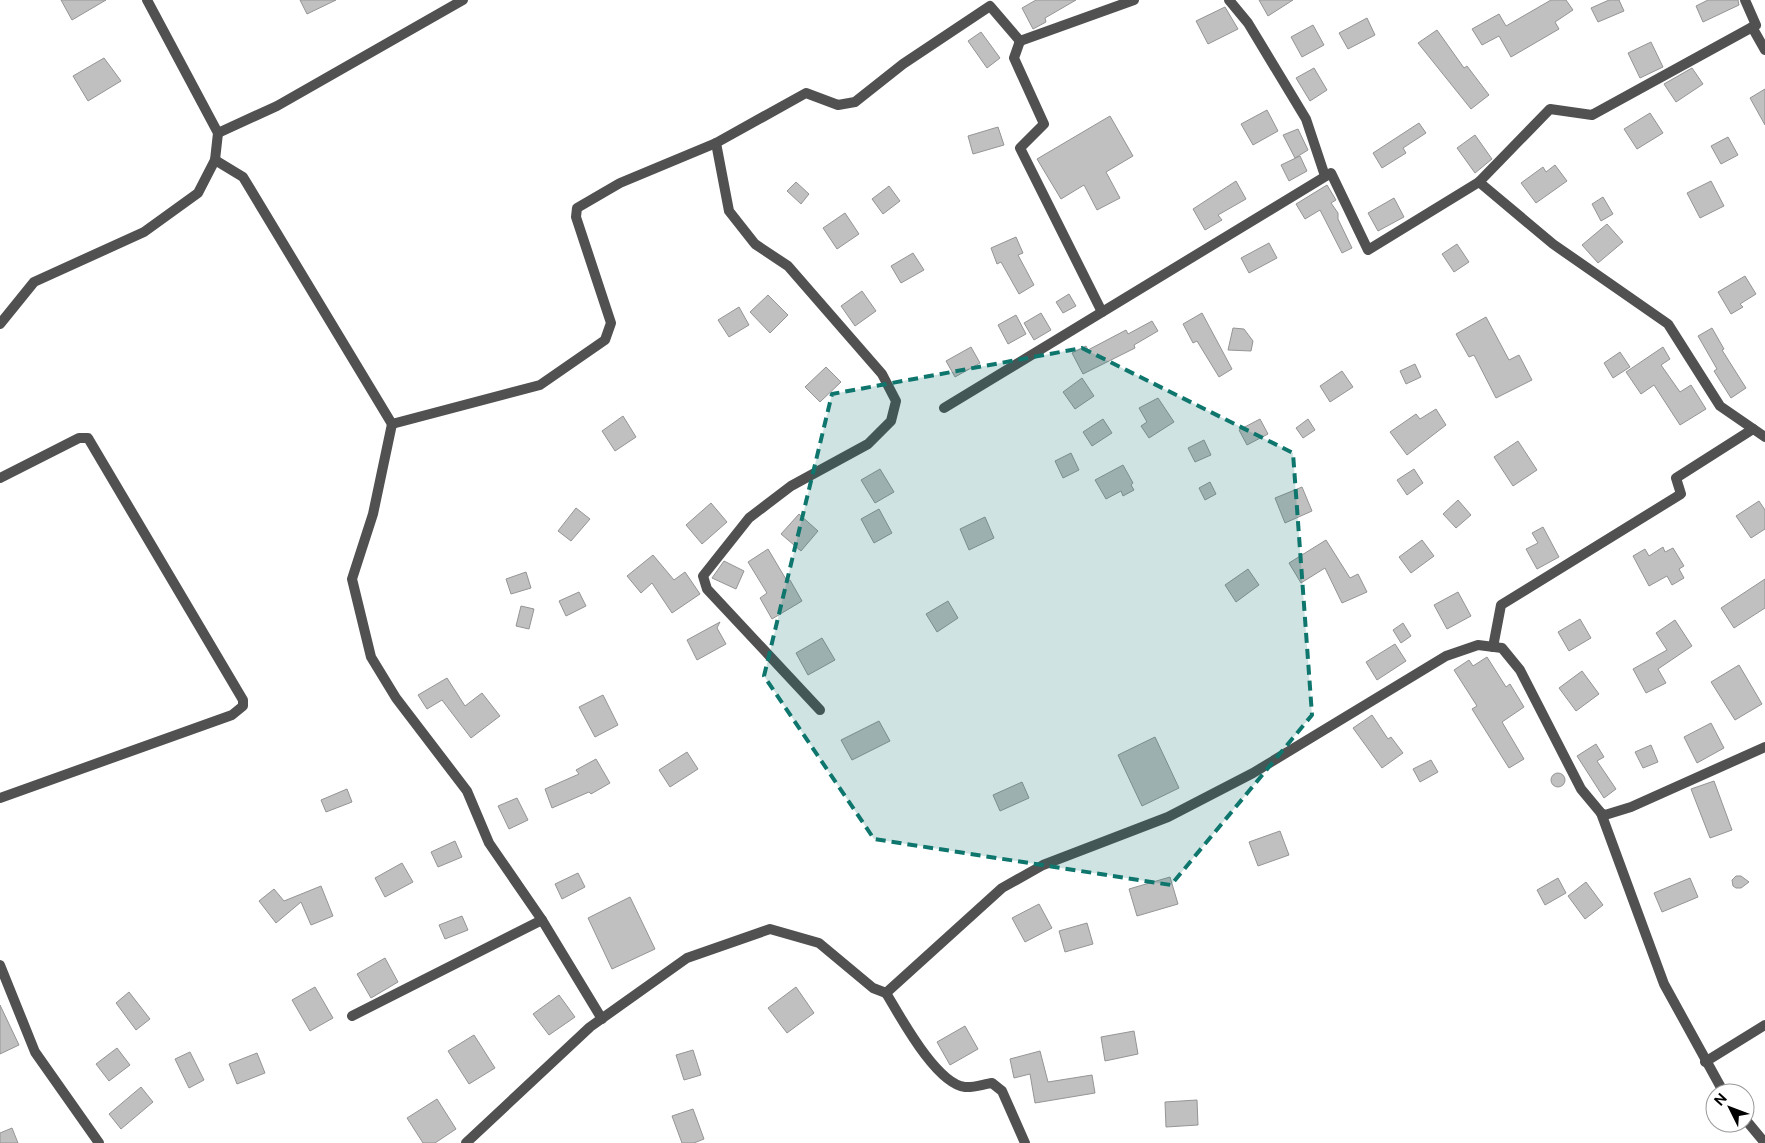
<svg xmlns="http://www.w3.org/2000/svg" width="1765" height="1143" viewBox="0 0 1765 1143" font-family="'Public Sans',sans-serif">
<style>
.building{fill:#c0c0c0;stroke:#959595}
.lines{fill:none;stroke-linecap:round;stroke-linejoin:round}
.minor{stroke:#515151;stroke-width:10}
.tertiary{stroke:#515151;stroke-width:10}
.marked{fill:#0f766e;fill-opacity:0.2;stroke:#0f766e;stroke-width:4;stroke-dasharray:10 6;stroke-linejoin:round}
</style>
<rect width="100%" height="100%" fill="#fff"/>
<g class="building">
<path d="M61 0H106L72 20Z"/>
<path d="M300 0H336L307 14Z"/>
<path d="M1036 0H1076L1045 18 1046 22 1033 29 1022 8Z"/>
<path d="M1259 0H1293L1268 16Z"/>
<path d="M1551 0H1566L1573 10 1555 22 1559 29 1511 57 1499 36 1482 45 1472 29 1499 14 1506 26Z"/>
<path d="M1609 0H1619L1624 11 1598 22 1591 8Z"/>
<path d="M1708 0H1738L1739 5 1703 22 1696 6Z"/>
<path d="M1225 7 1238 29 1208 44 1196 21Z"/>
<path d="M1367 18 1375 35 1348 49 1339 33Z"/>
<path d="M1313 25 1324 45 1302 57 1291 37Z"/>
<path d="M1437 30 1464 68 1467 66 1489 95 1471 109 1418 43Z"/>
<path d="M981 32 1000 58 987 68 968 41Z"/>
<path d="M1651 42 1663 67 1640 78 1628 53Z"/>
<path d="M104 58 121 81 88 101 73 76Z"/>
<path d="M1314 68 1327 90 1310 101 1296 78Z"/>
<path d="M1692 68 1703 84 1676 102 1664 84Z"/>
<path d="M1765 89V125L1750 98Z"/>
<path d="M1267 110 1278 131 1253 145 1241 124Z"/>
<path d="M1650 113 1663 133 1637 149 1624 129Z"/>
<path d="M1110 116 1133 156 1106 172 1120 198 1097 210 1084 185 1061 199 1037 159Z"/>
<path d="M1419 123 1426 133 1403 148 1406 153 1382 168 1373 153Z"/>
<path d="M998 127 1004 145 973 154 968 136Z"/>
<path d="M1298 129 1308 150 1295 158 1283 135Z"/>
<path d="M1475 135 1492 159 1475 173 1457 148Z"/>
<path d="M1728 137 1738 155 1721 164 1711 146Z"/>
<path d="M1300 156 1307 171 1289 181 1281 165Z"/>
<path d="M1555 165 1567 181 1536 203 1521 183 1543 167 1546 172Z"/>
<path d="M1236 181 1246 199 1218 215 1222 220 1205 230 1193 209Z"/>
<path d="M1711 181 1724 206 1700 218 1687 193Z"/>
<path d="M796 182 809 194 801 204 787 191Z"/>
<path d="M1327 185 1336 200 1331 203 1338 213V219L1352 248 1342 253 1320 210 1305 219 1296 204Z"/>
<path d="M889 186 900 201 883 214 872 199Z"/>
<path d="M1603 197 1613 214 1601 221 1592 204Z"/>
<path d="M1394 198 1404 217 1378 231 1368 213Z"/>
<path d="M845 213 859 234 837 249 823 228Z"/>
<path d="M1607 224 1623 242 1598 263 1582 245Z"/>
<path d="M1016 237 1023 253 1018 255 1034 285 1019 294 1001 262 997 264 991 248Z"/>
<path d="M1269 243 1277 258 1249 273 1241 258Z"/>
<path d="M1457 244 1469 262 1454 272 1442 254Z"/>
<path d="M913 253 924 270 901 283 891 266Z"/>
<path d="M1745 276 1756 294 1740 304 1743 307 1731 314 1718 292Z"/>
<path d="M862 291 876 311 855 326 841 306Z"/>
<path d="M1069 294 1076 306 1063 313 1056 302Z"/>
<path d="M768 295 788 315 770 333 750 312Z"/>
<path d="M739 307 749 325 729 337 718 320Z"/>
<path d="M1041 313 1051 330 1034 340 1024 323Z"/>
<path d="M1202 313 1232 369 1219 377 1197 341 1193 343 1183 324Z"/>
<path d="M1016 315 1026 334 1008 344 998 325Z"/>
<path d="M1486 317 1509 360 1519 355 1532 380 1496 398 1474 355 1469 357 1456 334Z"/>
<path d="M1152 321 1158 331 1134 345 1135 348 1083 374 1072 353 1086 346 1088 350 1126 330 1128 334Z"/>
<path d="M1233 328 1244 329 1253 341 1251 351 1228 350Z"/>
<path d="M1712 328 1724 349 1722 350 1746 388 1731 398 1714 371 1717 369 1698 336Z"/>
<path d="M971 347 980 363 955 377 946 361Z"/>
<path d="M1663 347 1670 359 1661 365 1680 392 1691 385 1706 409 1680 425 1654 385 1641 394 1626 372Z"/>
<path d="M1620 352 1630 367 1613 378 1604 363Z"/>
<path d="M1415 364 1421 377 1406 384 1400 371Z"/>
<path d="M826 367 841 382 820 402 805 387Z"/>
<path d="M1342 371 1353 387 1330 402 1320 386Z"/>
<path d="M1082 378 1094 396 1075 409 1063 392Z"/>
<path d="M1158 398 1174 422 1149 438 1141 426 1147 422 1139 408Z"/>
<path d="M1436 409 1446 425 1407 455 1390 432 1416 414 1420 419Z"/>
<path d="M623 416 636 437 615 451 602 431Z"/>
<path d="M1103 419 1112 433 1092 446 1083 432Z"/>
<path d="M1260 419 1268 434 1247 445 1239 430Z"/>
<path d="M1308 419 1315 430 1303 438 1296 428Z"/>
<path d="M1204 440 1211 455 1195 462 1188 448Z"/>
<path d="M1518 441 1537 470 1513 486 1494 457Z"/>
<path d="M1071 453 1079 470 1063 478 1055 461Z"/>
<path d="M1123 465 1133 483 1131 485 1134 490 1123 496 1121 491 1106 499 1095 480Z"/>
<path d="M880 469 894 492 875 503 861 480Z"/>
<path d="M1414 469 1423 483 1407 495 1397 480Z"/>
<path d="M1210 482 1216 494 1205 500 1199 488Z"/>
<path d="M1302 487 1312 511 1285 523 1275 498Z"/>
<path d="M1458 500 1471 515 1456 528 1443 514Z"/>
<path d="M1759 501 1765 510V529L1751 538 1736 516Z"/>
<path d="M711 503 727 522 702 544 686 525Z"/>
<path d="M576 508 590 519 571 541 558 531Z"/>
<path d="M879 509 892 533 874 543 861 519Z"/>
<path d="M799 514 818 531 801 551 781 534Z"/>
<path d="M985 517 994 538 969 550 960 529Z"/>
<path d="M1543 527 1559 557 1537 569 1526 549 1538 543 1532 533Z"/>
<path d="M1326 540 1350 578 1358 574 1367 592 1342 603 1325 568 1301 583 1289 563Z"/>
<path d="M1422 540 1434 556 1411 573 1399 557Z"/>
<path d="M1663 547 1665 552 1673 548 1684 566 1679 569 1684 578 1672 585 1667 576 1649 586 1633 556 1645 549 1649 556Z"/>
<path d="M768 549 787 581 790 580 802 601 772 619 760 598 767 593 748 562Z"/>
<path d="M653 555 674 580 685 572 700 594 672 613 652 583 641 593 627 576Z"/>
<path d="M724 561 744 571 736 589 712 578Z"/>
<path d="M1248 569 1259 585 1236 602 1225 585Z"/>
<path d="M526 572 531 588 511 594 506 579Z"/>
<path d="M1765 579V608L1734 628 1721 608Z"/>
<path d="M579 592 586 606 566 616 559 601Z"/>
<path d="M1458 592 1471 616 1447 629 1434 605Z"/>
<path d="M948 601 958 618 937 632 926 614Z"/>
<path d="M521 606 534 609 529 629 516 626Z"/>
<path d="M1580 619 1591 638 1569 651 1558 632Z"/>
<path d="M1675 620 1692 646 1658 669 1666 683 1646 693 1633 669 1667 650 1656 633Z"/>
<path d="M720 622 717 628 726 644 697 660 687 640Z"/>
<path d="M1403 623 1411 636 1401 643 1393 630Z"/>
<path d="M822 638 835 660 808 675 796 653Z"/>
<path d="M1395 644 1406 661 1377 680 1366 662Z"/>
<path d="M1487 657 1506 687 1510 684 1524 707 1502 722 1524 759 1509 768 1472 709 1477 706 1454 670 1469 660 1473 666Z"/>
<path d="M1739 665 1762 704 1735 720 1711 682Z"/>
<path d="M1582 671 1599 694 1576 711 1559 688Z"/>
<path d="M447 678 465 706 482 693 500 716 471 738 442 700 427 709 418 695Z"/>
<path d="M603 695 618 725 595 737 579 707Z"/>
<path d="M1372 715 1388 739 1391 737 1403 753 1382 768 1353 728Z"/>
<path d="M879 721 890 741 852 760 841 740Z"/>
<path d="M1711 723 1724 748 1697 763 1684 737Z"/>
<path d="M1155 737 1179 788 1142 806 1118 755Z"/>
<path d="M1596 744 1604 757 1597 761 1616 789 1604 798 1577 756Z"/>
<path d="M1651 745 1658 762 1643 768 1635 752Z"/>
<path d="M687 752 698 769 670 787 659 770Z"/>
<path d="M596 759 610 783 591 794 589 792 552 808 545 789 579 774 576 770Z"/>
<path d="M1431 760 1438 772 1420 782 1413 769Z"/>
<circle cx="1558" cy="780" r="7"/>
<path d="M1714 781 1732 830 1710 838 1691 789Z"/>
<path d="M1022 782 1029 798 1000 811 993 795Z"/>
<path d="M347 789 352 802 326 812 321 800Z"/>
<path d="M517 798 528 820 509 829 498 806Z"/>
<path d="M1280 831 1289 855 1258 866 1249 842Z"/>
<path d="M455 841 462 857 438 867 431 852Z"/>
<path d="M402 863 413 882 385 897 375 878Z"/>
<path d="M578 873 585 887 562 899 555 884Z"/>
<path d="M1736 876H1741L1749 882 1741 888H1736L1733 886 1732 880Z"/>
<path d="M1170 877 1178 904 1137 916 1129 889Z"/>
<path d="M1558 878 1566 893 1545 905 1537 890Z"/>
<path d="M1690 878 1698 897 1662 912 1654 893Z"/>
<path d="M1586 882 1603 905 1585 919 1568 896Z"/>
<path d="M321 886 333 916 311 925 301 902 276 923 259 901 274 889 284 901Z"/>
<path d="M630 897 655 949 612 969 588 918Z"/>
<path d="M1039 904 1052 928 1025 942 1012 918Z"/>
<path d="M462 916 468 930 445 939 439 925Z"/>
<path d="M1087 923 1093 944 1065 952 1059 931Z"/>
<path d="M385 958 398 982 371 998 357 974Z"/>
<path d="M315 987 333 1018 310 1031 292 1000Z"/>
<path d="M796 987 814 1013 787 1033 768 1008Z"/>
<path d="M129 992 150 1019 136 1030 116 1003Z"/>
<path d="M559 995 575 1017 549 1035 533 1014Z"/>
<path d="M0 1005 19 1045 0 1054Z"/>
<path d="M965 1026 978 1049 950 1065 937 1042Z"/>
<path d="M1134 1031 1138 1054 1105 1061 1101 1037Z"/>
<path d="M474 1035 495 1068 469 1084 448 1051Z"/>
<path d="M117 1048 130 1065 109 1081 96 1064Z"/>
<path d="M693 1050 701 1075 684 1080 676 1055Z"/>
<path d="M1040 1051 1048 1082 1092 1075 1095 1093 1035 1103 1030 1074 1014 1078 1010 1059Z"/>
<path d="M190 1052 204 1080 189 1088 175 1059Z"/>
<path d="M257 1053 265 1073 237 1084 229 1064Z"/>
<path d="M141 1087 153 1102 121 1129 109 1114Z"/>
<path d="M437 1099 456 1129 435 1143H423L407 1118Z"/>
<path d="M1197 1100 1198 1125 1166 1127 1165 1102Z"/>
<path d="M693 1109 704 1139 694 1143H682L672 1116Z"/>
<path d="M12 1128 18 1143H0V1133Z"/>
</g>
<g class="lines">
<g class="minor">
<path d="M1229 0 1248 23 1306 119 1325 176"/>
<path d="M1752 27 1765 50"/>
<path d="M1020 41 1014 58 1044 124 1020 148 1102 312"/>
<path d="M218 133 277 106 463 0"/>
<path d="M716 143 729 211 755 244 788 266 882 374 896 401 891 421 868 444 791 486 749 518 703 576 707 589 820 710"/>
<path d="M215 160 243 177 392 424 540 385 605 340 611 323 576 217 577 208 620 183 716 143 806 93 838 105 855 102 903 64 990 6 1020 41 1134 0"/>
<path d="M1479 182 1553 244 1668 324 1720 406 1765 437"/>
<path d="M944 408 1331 173 1368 250 1479 182 1550 109 1592 115 1756 25 1745 0"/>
<path d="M392 424 373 514 352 579 371 657 396 698 467 791 489 843 542 920 602 1019"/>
<path d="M0 478 79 438H88L243 700V706L232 715 0 798"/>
<path d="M1493 647 1501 605 1681 494 1676 478 1753 429"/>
<path d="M1601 813 1664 984 1724 1093"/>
<path d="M0 965 35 1052 99 1143"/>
<path d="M886 993C900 1016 936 1084 965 1087 973 1088 984 1084 992 1083L1002 1091 1025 1143"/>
<path d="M352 1016 542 920"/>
<path d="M1705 1062 1765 1025"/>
<path d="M1745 1119 1765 1143"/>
<path d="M466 1143 590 1027 687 958 770 929 819 943 873 988 886 993 1002 888 1043 865 1168 817 1253 773 1446 656 1478 645 1502 648 1520 670 1581 789 1601 813 1605 815 1631 807 1765 747"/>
</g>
<path class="tertiary" d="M0 324 34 282 144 232 198 193 215 160 218 133 147 0"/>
</g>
<path class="marked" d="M1082 348 1293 453 1312 715 1171 885 874 839 764 676 832 394Z"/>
<g transform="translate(1730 1108) rotate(312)"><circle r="24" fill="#ffffff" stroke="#999999"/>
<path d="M0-4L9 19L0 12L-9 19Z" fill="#000000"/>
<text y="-8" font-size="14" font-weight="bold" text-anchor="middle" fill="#000000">N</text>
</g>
</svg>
